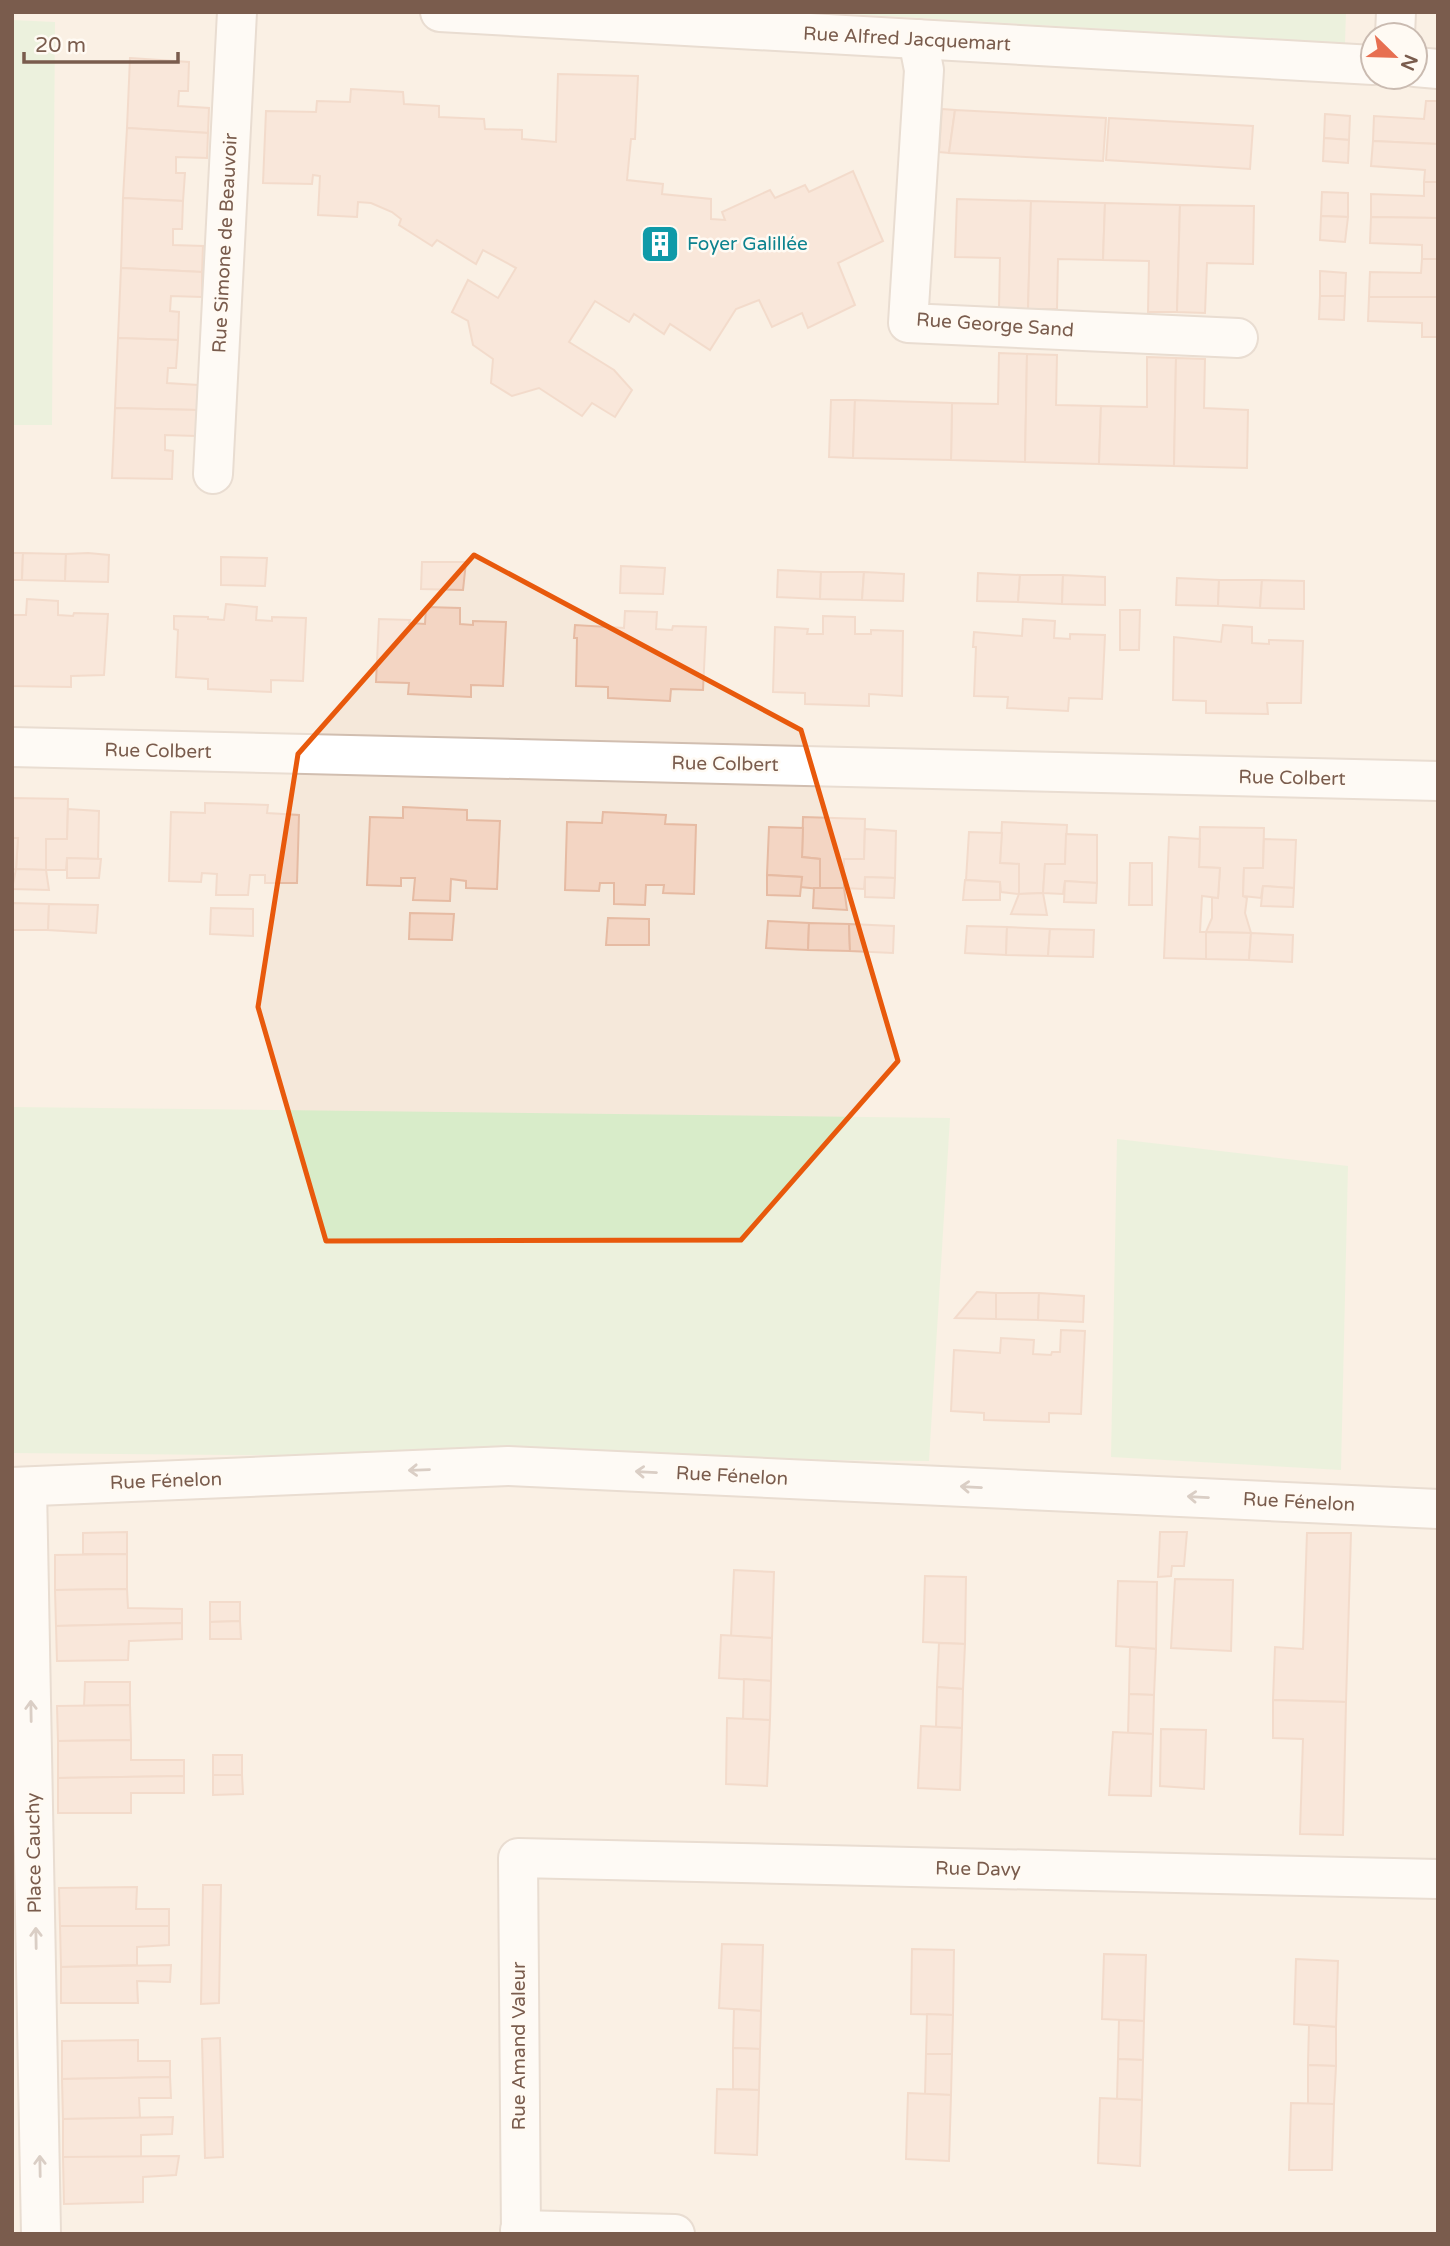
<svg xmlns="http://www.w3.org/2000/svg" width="1450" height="2246" viewBox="0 0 1450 2246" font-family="'Varela Round',sans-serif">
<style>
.residential{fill:#f5e8da;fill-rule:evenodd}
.green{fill:#d8ecc9}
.building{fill:#f3d5c3;stroke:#e6bba3;stroke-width:2}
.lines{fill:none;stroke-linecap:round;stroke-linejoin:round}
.minor-casing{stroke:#d1beb0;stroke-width:42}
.minor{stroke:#fff;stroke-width:38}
.oneway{stroke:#af9d94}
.marked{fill:none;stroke:#e8590c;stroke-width:5;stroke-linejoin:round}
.labels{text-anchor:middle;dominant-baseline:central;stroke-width:5;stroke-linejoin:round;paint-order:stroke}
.street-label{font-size:19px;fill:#7a5c4d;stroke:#fffaf3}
.culture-label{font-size:19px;fill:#0d838f;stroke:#fffaf3;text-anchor:start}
</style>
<rect width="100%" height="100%" fill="#fdf6ec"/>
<path class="residential" d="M12 12H1438V2234H12ZM1373 35H1415V77H1373Z"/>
<g class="green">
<path d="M816 12H1346L1345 43Z"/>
<path d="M12 20 55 22 52 425H12Z"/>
<path d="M12 1107 950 1118 929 1461 12 1453Z"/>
<path d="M1117 1139 1348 1166 1341 1470 1111 1457Z"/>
</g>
<g class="building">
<path d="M130 58 189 62 188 91H179L178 106 209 108 208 133 127 128Z"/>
<path d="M558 74 638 76 635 139H631L627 180 663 184 662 194 711 199V219L725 220 722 212 770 190 775 198 805 185 809 192 853 171 883 241 838 263 855 305 808 328 802 313 772 327 759 300 736 309 710 350 670 324 664 334 634 314 629 322 595 301 569 342 614 370 632 390 615 417 592 403 582 416 539 388 512 396 491 383 493 359 473 345 468 321 452 312 468 280 498 298 516 268 483 250 476 264 437 240 432 246 399 225 401 219 392 212 371 203 358 202 357 217 318 215 320 176 313 175 312 184 263 183 266 111 316 112 317 101 350 102 351 89 403 92 404 104 439 106V117L484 119 485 129 522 130V139L556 142Z"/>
<path d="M1426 101H1438V144L1373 141 1374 116 1424 119Z"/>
<path d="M942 109 955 110 949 153 939 152Z"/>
<path d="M955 110 1106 118 1103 161 949 153Z"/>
<path d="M1325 114 1350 116 1349 140 1324 138Z"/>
<path d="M1109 118 1253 126 1250 169 1106 160Z"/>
<path d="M127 128 208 133 207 158 176 157V173H185L183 201 123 198Z"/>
<path d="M1324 138 1349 140 1348 163 1323 161Z"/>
<path d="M1373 141 1438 144V182H1424L1425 170 1371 166Z"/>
<path d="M1424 182H1438V218L1371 217V194L1424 196Z"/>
<path d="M1322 192 1348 193V217L1321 216Z"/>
<path d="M123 198 183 201 182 229H173V245L203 246 202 272 121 268Z"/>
<path d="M957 199 1031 201 1028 309 999 308 1000 258 955 257Z"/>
<path d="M1031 201 1105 203 1103 260 1058 259 1057 309H1028Z"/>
<path d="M1105 203 1180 205 1177 312H1148L1149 261 1103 260Z"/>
<path d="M1180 205 1254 206 1253 264 1207 263 1205 313 1177 312Z"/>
<path d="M1321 216 1348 217 1345 242 1320 240Z"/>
<path d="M1371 217 1438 218V259H1422V245L1370 243Z"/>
<path d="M1422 259H1438V297H1369L1370 272 1421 273Z"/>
<path d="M121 268 202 272V297L171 296 170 311 179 312 178 340 118 338Z"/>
<path d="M1320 271 1346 273 1345 296H1320Z"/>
<path d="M1320 296H1345L1344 320 1319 319Z"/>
<path d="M1369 297H1438V337H1422V323L1368 321Z"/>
<path d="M118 338 178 340 176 368H168L167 383 198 385 197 410 115 408Z"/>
<path d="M999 353 1027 354 1025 462 951 460 952 403 998 404Z"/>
<path d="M1027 354 1057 355 1056 405 1101 406 1099 464 1025 462Z"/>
<path d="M1147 357 1176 358 1174 466 1099 464 1101 406 1147 407Z"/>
<path d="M1176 358 1205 359 1204 408 1248 410 1247 468 1174 466Z"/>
<path d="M831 400H855L853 458 829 457Z"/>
<path d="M855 400 952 403 951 460 853 458Z"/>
<path d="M115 408 197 410 196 436 165 435V450L173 451 172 479 112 478Z"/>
<path d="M12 553H23L22 580H12Z"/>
<path d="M23 553 66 554 65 581 22 580Z"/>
<path d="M88 553 109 555 108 582 65 581 66 554Z"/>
<path d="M221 557 267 558 265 586 221 585Z"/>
<path d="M422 562H466L463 590 421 589Z"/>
<path d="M621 566 665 568 663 594 620 593Z"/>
<path d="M778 570 821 572 820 599 777 597Z"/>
<path d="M821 572H864L862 600 820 599Z"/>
<path d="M864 572 904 574 903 601 862 600Z"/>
<path d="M978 573 1020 575 1018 602 977 601Z"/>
<path d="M1020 575H1063L1062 604 1018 602Z"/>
<path d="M1063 575 1105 577V605L1062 604Z"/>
<path d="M1177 578 1219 580 1218 606 1176 605Z"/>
<path d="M1219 580H1262L1260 608 1218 606Z"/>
<path d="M1262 580 1304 581V609L1260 608Z"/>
<path d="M27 599 58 601V615L73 616 74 613 108 614 104 675 71 676V687L12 686V615H26Z"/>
<path d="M226 604 257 607 256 620 272 621V617L306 618 303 681 271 680V692L208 689V679L176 677 178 630 174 629V616L208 617V619L224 620Z"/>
<path d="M426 607 460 608V624L473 625V621L506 622 503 686 471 685V697L408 694 409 683 376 682 379 619 410 620 409 623 425 624Z"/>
<path d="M1120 610H1140L1139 650H1120Z"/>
<path d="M625 611 657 612 656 629 672 630 673 626 706 627 703 690 671 689 670 701 608 698V687L576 686 577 638H574L575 625 624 628Z"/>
<path d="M823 616 855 617V634H871V630L903 631 902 696 869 694V706L805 704V693L773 692 775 627 808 629 807 634H823Z"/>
<path d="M1023 619 1055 621 1054 638 1070 639V634L1105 635 1102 699 1069 698 1068 711 1007 708 1008 697 974 696 976 647H973L974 632 1022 636Z"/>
<path d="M1223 625 1252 627V643L1269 644V640L1303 641 1301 703H1267L1268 714 1206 713V701L1173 700 1174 637 1221 642Z"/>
<path d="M12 798 68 799 67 839H46V870L16 869 18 838H12Z"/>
<path d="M205 803 268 805 267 813 299 815 297 883H265V875H250L248 895H216L217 874 202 873 201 882 169 881 171 812 205 813Z"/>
<path d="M403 807 467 810V820L500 821 497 889 466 888V881L451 879 450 901 413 900 415 878H401V886L367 885 370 817 403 818Z"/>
<path d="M68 809 99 811 98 859 67 858 66 870H46V839H67Z"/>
<path d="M603 812 666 815 665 824 696 825 694 894 663 893 664 885H646L645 905 614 904V883H600L599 891 565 890 567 822 602 823Z"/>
<path d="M803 817 865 819 864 859H844V888L820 889V859L802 857Z"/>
<path d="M1002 822 1067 825 1065 864H1045L1043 893 1019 894V864L1000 863Z"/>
<path d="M769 827 803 828 802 857 820 859V889L800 887 802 877 767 875Z"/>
<path d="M1200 827 1264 828 1263 868H1244L1243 896 1247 898 1245 913 1251 933 1206 932 1212 918V897L1218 898 1220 868 1199 867Z"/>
<path d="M865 829 896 831 895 878 865 877 864 889 844 888V859H864Z"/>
<path d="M969 832 1002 833 1000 863 1019 864V894L1001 892 1000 882 966 880Z"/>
<path d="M1066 834 1097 835V883L1065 881 1063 894 1043 893 1045 864H1065Z"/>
<path d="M1169 837 1200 839 1199 867 1220 868 1218 898 1202 896 1200 932H1206V959L1164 958Z"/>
<path d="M12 838H18L16 869 12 870Z"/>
<path d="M1264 839 1296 840 1294 888 1263 886 1261 898 1243 896 1244 868H1263Z"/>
<path d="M67 858 101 859 99 878H67Z"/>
<path d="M1130 863H1152V905H1129Z"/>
<path d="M16 869 46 870 49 890 12 889Z"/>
<path d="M767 875 802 877 800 896 767 895Z"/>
<path d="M865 877 895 878 894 898 865 897Z"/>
<path d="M965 880 1000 882V900H963Z"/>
<path d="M1065 881 1097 883 1096 903 1064 902Z"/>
<path d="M1263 886 1294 888 1293 907 1261 906Z"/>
<path d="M814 888H844L847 910 813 908Z"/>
<path d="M1043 893 1047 915 1011 914 1019 894Z"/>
<path d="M12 903 49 904 48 930H12Z"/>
<path d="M49 904 98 905 96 933 48 930Z"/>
<path d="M211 908 253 909V936L210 934Z"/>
<path d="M410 913 454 914 452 940 409 939Z"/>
<path d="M608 918 649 919V945H606Z"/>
<path d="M768 921 809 923 808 950 766 948Z"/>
<path d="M809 923 849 924 850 951 808 950Z"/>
<path d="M849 924 894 926 893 953 850 951Z"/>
<path d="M967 926 1007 927 1006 955 965 953Z"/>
<path d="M1007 927 1050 929 1048 956 1006 955Z"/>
<path d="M1050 929 1094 930 1093 957 1048 956Z"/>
<path d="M1206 932 1251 933 1249 960 1206 959Z"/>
<path d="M1251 933 1293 935 1292 962 1249 960Z"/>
<path d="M977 1292 996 1293V1319L955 1318Z"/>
<path d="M996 1293H1039L1038 1320 996 1319Z"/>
<path d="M1039 1293 1084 1296 1083 1322 1038 1320Z"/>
<path d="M1061 1330 1085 1331 1081 1414 1049 1413V1422L984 1420V1413L951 1411 954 1350 1000 1353 1001 1338 1034 1340 1033 1354 1051 1355 1052 1352H1060Z"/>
<path d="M127 1532V1554H83V1533Z"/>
<path d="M1160 1532H1187L1184 1566H1172L1171 1576 1158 1577Z"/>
<path d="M1307 1533H1351L1346 1702 1273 1700 1275 1647 1303 1649Z"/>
<path d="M127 1554V1589L55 1590V1555Z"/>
<path d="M734 1570 774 1572 772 1638 731 1636Z"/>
<path d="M925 1576 966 1577 965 1644 923 1642Z"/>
<path d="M1175 1579 1233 1580 1231 1651 1171 1648Z"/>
<path d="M1118 1581 1157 1582 1156 1649 1116 1646Z"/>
<path d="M127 1589 128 1608 182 1609V1623L56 1626 55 1590Z"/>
<path d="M210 1602H240V1621L210 1622Z"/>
<path d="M240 1621 241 1639H210V1622Z"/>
<path d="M182 1623V1639L129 1641 128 1660 57 1661 56 1626Z"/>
<path d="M721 1635 772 1638 771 1681 719 1678Z"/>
<path d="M939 1643 965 1644 963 1689 937 1687Z"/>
<path d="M1130 1647 1156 1649 1154 1695 1129 1694Z"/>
<path d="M744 1679 771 1681 770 1720 743 1719Z"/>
<path d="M85 1682H130V1705L84 1706Z"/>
<path d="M937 1687 963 1689 962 1728 936 1727Z"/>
<path d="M1129 1694 1154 1695 1153 1734 1128 1733Z"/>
<path d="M1273 1700 1346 1702 1343 1835 1300 1834 1303 1739 1273 1738Z"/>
<path d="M130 1705 131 1740 58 1741 57 1706Z"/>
<path d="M727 1718 770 1720 767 1786 726 1784Z"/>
<path d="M921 1726 962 1728 960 1790 918 1788Z"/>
<path d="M1161 1729 1206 1730 1204 1789 1160 1786Z"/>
<path d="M1113 1732 1153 1734 1151 1796 1109 1795Z"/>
<path d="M131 1740V1760H184V1776L58 1778V1741Z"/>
<rect x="213" y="1755" width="29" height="20"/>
<path d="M213 1775H242L243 1794 213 1795Z"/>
<path d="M184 1776V1793H131V1813H58V1778Z"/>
<path d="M203 1885H221L219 2003 201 2004Z"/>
<path d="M137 1887 136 1909H169V1926H60L59 1888Z"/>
<path d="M60 1926H169V1945L137 1947V1965L61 1967Z"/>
<path d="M722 1944 763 1945 761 2011 719 2008Z"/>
<path d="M912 1949 954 1950 953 2015 911 2014Z"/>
<path d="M1104 1954 1146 1955 1144 2021 1102 2019Z"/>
<path d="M1296 1959 1338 1961 1336 2027 1294 2024Z"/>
<path d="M171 1965 170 1982 137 1981 138 2003H61V1967Z"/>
<path d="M734 2009 761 2011 760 2049 733 2048Z"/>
<path d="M927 2014 953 2015 952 2054H926Z"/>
<path d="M1119 2020 1144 2021 1143 2060 1118 2059Z"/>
<path d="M1309 2025 1336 2027V2066L1308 2065Z"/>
<path d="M220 2038 223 2157 205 2158 202 2039Z"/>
<path d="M138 2040V2061H170V2077L62 2079V2041Z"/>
<path d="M733 2048 760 2049 759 2090 733 2089Z"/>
<path d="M926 2054H952L951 2095 925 2094Z"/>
<path d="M1118 2059 1143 2060 1142 2100 1117 2099Z"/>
<path d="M1308 2065 1336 2066 1334 2104H1308Z"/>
<path d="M170 2077 171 2098H139L140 2118 63 2119 62 2079Z"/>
<path d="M717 2089 759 2090 757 2155 715 2153Z"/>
<path d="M908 2093 951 2095 949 2161 906 2159Z"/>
<path d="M1100 2098 1142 2100 1140 2166 1098 2163Z"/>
<path d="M1291 2103 1334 2104 1332 2170H1289Z"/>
<path d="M173 2117 172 2134 141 2135V2157H63V2119Z"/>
<path d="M179 2156 176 2175 143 2177V2202L64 2204 63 2157Z"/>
</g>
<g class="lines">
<g class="minor-casing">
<g id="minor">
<path d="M440 12 1373 65"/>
<path d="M1395 35 1396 12"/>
<path d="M918 39 924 70 908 323 1238 338"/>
<path d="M1415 67 1438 69"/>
<path d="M213 474 237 12"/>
<path d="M12 747 1438 781"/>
<path d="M12 1487 508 1466 1438 1509"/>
<path d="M27 1487 41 2234"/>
<path d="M520 2230 675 2234"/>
<path d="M521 2234 518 1858 1438 1879"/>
</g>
</g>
<use href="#minor" class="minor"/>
</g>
<defs><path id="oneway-shaft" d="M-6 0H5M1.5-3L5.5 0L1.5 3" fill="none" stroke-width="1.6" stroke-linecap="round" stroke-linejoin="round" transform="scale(1.75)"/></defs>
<g class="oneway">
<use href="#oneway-shaft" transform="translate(419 1470) rotate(178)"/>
<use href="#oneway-shaft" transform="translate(646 1472) rotate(-177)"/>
<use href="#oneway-shaft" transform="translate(971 1487) rotate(-177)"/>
<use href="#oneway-shaft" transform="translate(1198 1497) rotate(-177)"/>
<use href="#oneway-shaft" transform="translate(31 1711) rotate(-91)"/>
<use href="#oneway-shaft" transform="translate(36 1938) rotate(-91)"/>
<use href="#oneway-shaft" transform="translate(40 2166) rotate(-91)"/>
</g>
<path d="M0 0H1450V2246H0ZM474 555 801 730 898 1061 741 1240 326 1241 258 1007 298 754Z" fill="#fdf6ec" fill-opacity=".55" fill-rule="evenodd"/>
<path class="marked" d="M474 555 801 730 898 1061 741 1240 326 1241 258 1007 298 754Z"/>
<defs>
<g id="building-square" transform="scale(2.0125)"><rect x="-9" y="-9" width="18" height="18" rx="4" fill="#0f9aa8" stroke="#fffaf3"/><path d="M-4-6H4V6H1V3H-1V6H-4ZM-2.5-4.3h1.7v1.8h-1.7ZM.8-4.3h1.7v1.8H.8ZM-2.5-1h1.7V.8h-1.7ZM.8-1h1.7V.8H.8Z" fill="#fff"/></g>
</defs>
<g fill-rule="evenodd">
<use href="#building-square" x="660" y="244"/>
</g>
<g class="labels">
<g class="street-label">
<text transform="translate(907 39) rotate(3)">Rue Alfred Jacquemart</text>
<text transform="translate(225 243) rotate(-87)">Rue Simone de Beauvoir</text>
<text transform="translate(995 325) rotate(4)">Rue George Sand</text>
<text transform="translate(158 751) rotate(1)">Rue Colbert</text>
<text transform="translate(725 764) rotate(1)">Rue Colbert</text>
<text transform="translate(1292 778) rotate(1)">Rue Colbert</text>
<text transform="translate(732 1476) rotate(3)">Rue Fénelon</text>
<text transform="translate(166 1481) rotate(-2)">Rue Fénelon</text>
<text transform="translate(1299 1502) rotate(3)">Rue Fénelon</text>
<text transform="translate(34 1853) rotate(-91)">Place Cauchy</text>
<text transform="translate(978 1869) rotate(1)">Rue Davy</text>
<text transform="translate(519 2046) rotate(-90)">Rue Amand Valeur</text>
</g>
<g class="culture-label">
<text x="687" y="244">Foyer Galillée</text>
</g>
</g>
<rect width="1450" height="2246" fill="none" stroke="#7a5c4d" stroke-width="28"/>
<g transform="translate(1394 56) rotate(113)"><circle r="33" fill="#fffaf3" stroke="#cabbb1" stroke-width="2"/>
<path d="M0-5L12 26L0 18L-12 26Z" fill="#e76f51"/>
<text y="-10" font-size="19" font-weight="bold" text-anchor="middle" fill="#7a5c4d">N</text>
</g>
<path d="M24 52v10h154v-10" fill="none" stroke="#7a5c4d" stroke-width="3.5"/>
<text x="35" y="52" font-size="21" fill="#7a5c4d" stroke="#fffaf3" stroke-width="5" paint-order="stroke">20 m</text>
</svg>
